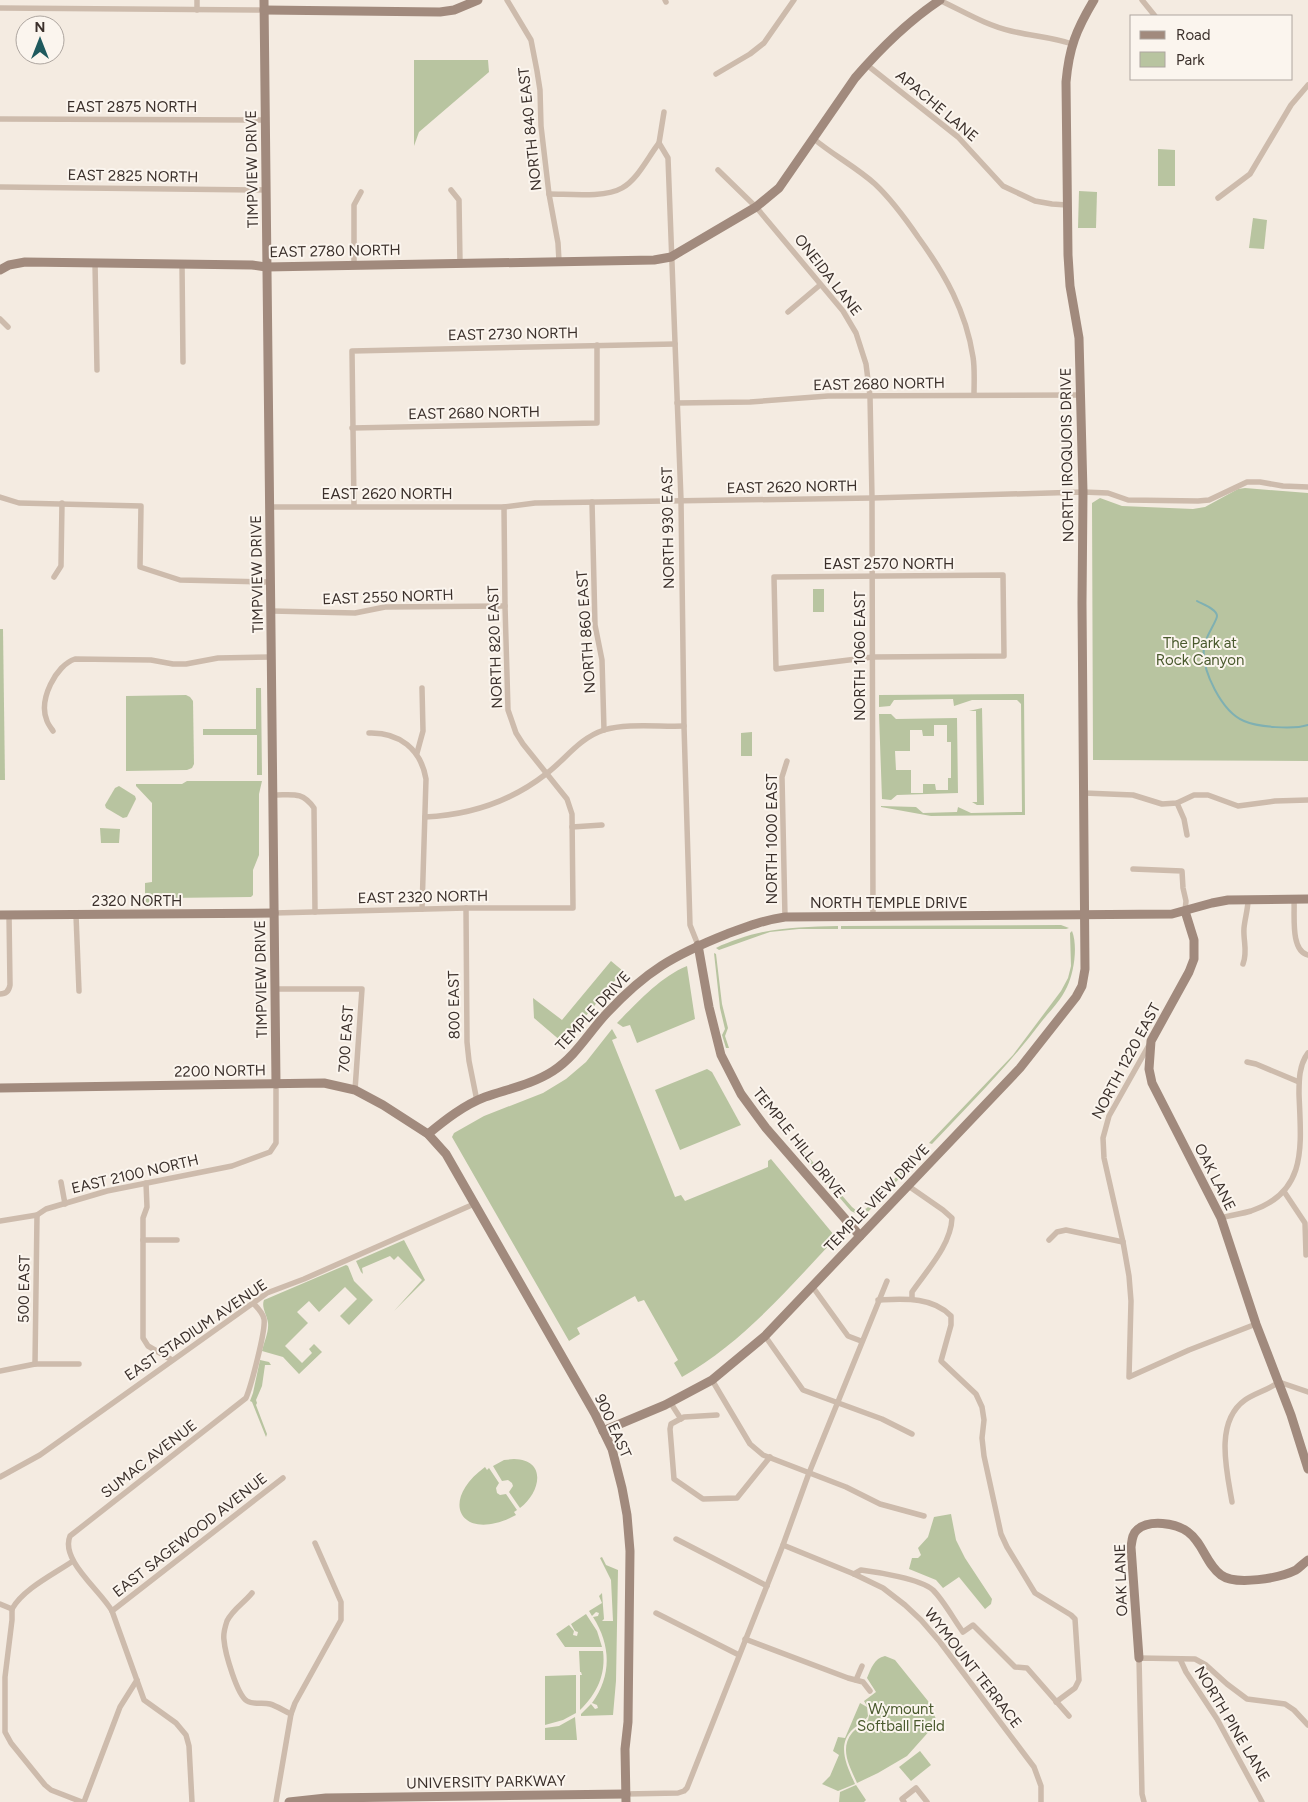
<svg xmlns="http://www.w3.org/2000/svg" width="1308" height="1802" viewBox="0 0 1308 1802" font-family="Figtree,sans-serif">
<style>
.green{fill:#b8c4a0;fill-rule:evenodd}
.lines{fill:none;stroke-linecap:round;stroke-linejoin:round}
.stream{stroke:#7fb0b2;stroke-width:2}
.street{stroke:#cdbbac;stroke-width:5.5}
.secondary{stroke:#a18a7d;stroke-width:9}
.labels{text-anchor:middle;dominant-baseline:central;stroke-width:4;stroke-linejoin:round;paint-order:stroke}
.street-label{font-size:15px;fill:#3b302b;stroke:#fbf5ee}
.park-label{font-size:15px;fill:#4a5a2e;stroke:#fbf5ee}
</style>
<rect width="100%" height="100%" fill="#f4ebe1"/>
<g class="green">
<path d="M414 60H488L489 72 419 132 414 146Z"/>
<path d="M1158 149 1175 150V186H1158Z"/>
<path d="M1079 191 1097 192 1096 228H1078Z"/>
<path d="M1253 218 1267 220 1264 249 1249 248Z"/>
<path d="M1245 488 1308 493V761L1093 760 1092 503 1100 498 1122 506 1193 509 1205 507 1238 489Z"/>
<rect x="813" y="589" width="11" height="23"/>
<path d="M0 629H3L5 780H0Z"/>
<path d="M256 688H261L262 775H257V735H203V729H256Z"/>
<path d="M1024 694 1025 815 931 816 881 807V806L916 807 923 813 957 812 958 807 971 813 1022 812 1021 704 1017 700H972L954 706 953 699 894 700 890 706 879 707V695Z"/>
<path d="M186 695 190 697 193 701 194 764 192 768 187 770 126 771V696Z"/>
<path d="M982 708 984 805H977L972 802H977L976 711H969Z"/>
<path d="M879 714H891L896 719 957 718 958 793 897 795 891 800 882 799ZM934 725H947V742H951V778H948V790H936L935 784H923V793H911V770H896L895 751H910V730H922L923 736H934Z"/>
<path d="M752 732V756H741V733Z"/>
<path d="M187 781H262L259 794V855L253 870V895L251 897 167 898 145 904V883L152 882V803L136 786V784H182Z"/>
<path d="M119 786 135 796 136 799 127 817 123 818 106 808 105 805 115 788Z"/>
<path d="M100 828 120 829 119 843H101Z"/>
<path d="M1061 925 1069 928 1066 929H841V926Z"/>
<path d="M838 926V929H799L770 932 719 950 716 948C723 944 730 942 738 939 772 927 802 927 838 926Z"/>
<path d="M1072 931C1078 946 1074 973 1067 987 1061 1000 1051 1010 1042 1021 1009 1065 970 1104 932 1144L929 1143 1013 1055 1061 991 1068 978 1071 966 1070 933Z"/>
<path d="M714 953 716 954 722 1004 728 1028 725 1036 729 1048H726L722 1035 725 1029 720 1008Z"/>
<path d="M611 961 623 971 571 1034 562 1042 534 1018 533 998 562 1020Z"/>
<path d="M687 966 695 1019 637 1043 630 1025 623 1027 617 1023C637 1003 660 977 687 966Z"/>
<path d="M612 1029 617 1038 612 1040 675 1197 681 1195 685 1201 768 1167V1161L771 1159 834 1235 833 1241C786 1291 743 1342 682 1377L674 1363 678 1360 644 1300 638 1302 635 1296 577 1328 580 1334 569 1341 452 1137 454 1133 484 1116 543 1093 566 1079 586 1062Z"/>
<path d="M707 1069 712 1072 741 1125 680 1150 655 1090Z"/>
<path d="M799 1146 852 1207 857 1211V1214L851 1211 804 1156 797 1148Z"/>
<path d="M922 1150 923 1153 868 1212 861 1214V1211L867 1208Z"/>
<path d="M404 1240 425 1280 394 1311 422 1280 398 1256 394 1260 390 1256 362 1268 363 1274 361 1272 356 1261Z"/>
<path d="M346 1265 348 1266 354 1281 373 1300 349 1325 340 1316 357 1299 345 1287 319 1312 309 1301 297 1312 308 1323 285 1346 302 1363 312 1353 309 1349 314 1344 322 1352 299 1374 283 1357 262 1351C264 1342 269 1332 268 1323 267 1315 261 1307 264 1300Z"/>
<path d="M260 1360 269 1362 271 1365H265L262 1386 256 1400 257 1403 256 1405 267 1434 266 1437 252 1402 250 1401 253 1393Z"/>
<path d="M514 1459C548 1460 540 1493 520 1508L509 1492 513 1486 512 1483 508 1480 502 1481 493 1466 504 1460Z"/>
<path d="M485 1467 487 1470 489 1468 499 1483 496 1488 497 1493 500 1495 506 1494 517 1510 514 1512 516 1515C462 1544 437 1502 485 1467Z"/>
<path d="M951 1514 956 1540 965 1558 992 1599 991 1604 985 1609 959 1577 943 1588 936 1580 909 1569 912 1558H918L921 1555 918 1548 928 1537 934 1517Z"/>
<path d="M602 1557 606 1565 618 1570 616 1681 613 1715 581 1716V1714L591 1704 595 1709 598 1708 597 1705 592 1703C612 1676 611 1645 593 1617L598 1616 599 1613 596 1612 592 1616 589 1611 602 1603 599 1596 602 1593 604 1619 602 1621H613L611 1580 600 1558Z"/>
<path d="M586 1614 597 1631 602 1647H565L556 1634 569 1625 574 1631 573 1635 577 1636 578 1632 575 1631 571 1624Z"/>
<path d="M579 1651H603C606 1674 597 1694 580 1710V1675H582L581 1672H580Z"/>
<path d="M885 1656 895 1660 928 1701 936 1719 932 1728 907 1756 878 1773 857 1783C850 1767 839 1749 852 1733 857 1727 863 1725 868 1720L870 1711 864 1701 876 1692 867 1678C871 1669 874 1658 885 1656Z"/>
<path d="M576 1675V1713L563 1720 545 1725V1676Z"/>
<path d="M860 1703 867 1707 868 1716C864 1723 859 1724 853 1729 836 1745 847 1766 855 1784L838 1791 822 1784 830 1776 839 1755 833 1751 838 1737 845 1738Z"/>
<path d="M575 1717 577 1740H545V1728L559 1726Z"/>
<path d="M920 1751 931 1765 911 1781 899 1767Z"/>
<path d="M856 1785 866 1800 864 1802H839L840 1792Z"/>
</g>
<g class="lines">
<path class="stream" d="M1197 601C1202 604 1217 609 1217 616 1217 621 1205 637 1204 647 1201 670 1222 712 1244 721 1258 727 1293 730 1308 725"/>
<g class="street">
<path d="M197 0V10"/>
<path d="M507 0 531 40 537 71 540 90 541 126 549 194 558 243 559 261"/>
<path d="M665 0 666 2"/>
<path d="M939 0C963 11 985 25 1011 31 1031 36 1052 37 1072 44"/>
<path d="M1142 0 1155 16"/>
<path d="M0 8 264 10"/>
<path d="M867 65 958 137 1003 186 1035 201 1052 204 1067 205"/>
<path d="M716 74 750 54 764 43 794 0"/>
<path d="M664 112 659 143 668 158 681 500 684 726 690 925 698 945"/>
<path d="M0 119 265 120"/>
<path d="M814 139C833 155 856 167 875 184 892 200 905 218 918 237 945 274 966 311 973 357 975 369 974 383 974 395"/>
<path d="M718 170 756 207 843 311 856 333 866 364 870 396 872 498 873 917"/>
<path d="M0 187 266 190"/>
<path d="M451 190 459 200 460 263"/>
<path d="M549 194C569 194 605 198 622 188 638 179 648 157 659 143"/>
<path d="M1218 198 1250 174 1291 105 1308 85"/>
<path d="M95 263 97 370"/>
<path d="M182 264 183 362"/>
<path d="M354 265V205L361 192"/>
<path d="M788 312 820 285"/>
<path d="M0 319 8 327"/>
<path d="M677 403 750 402 828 396 1081 395"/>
<path d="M352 428 597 423V345"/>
<path d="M0 497 19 503 141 506 140 567 180 580 271 582"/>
<path d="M592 502 595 625 602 660 604 730"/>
<path d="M354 506 352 351 675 344"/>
<path d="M270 507H504L535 503 872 498 1083 492 1108 493 1128 500 1198 501 1209 500 1247 482H1260L1283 486 1308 487"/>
<path d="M1003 575 1004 656 873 657 776 669 774 577Z"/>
<path d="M54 577 61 566 62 503"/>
<path d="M272 611 355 613 385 607 505 606"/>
<path d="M53 731C51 728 48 724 47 721 38 700 56 665 75 659L151 660 173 664H186L218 658 272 657"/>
<path d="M369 733C399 732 421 749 426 779L422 909"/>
<path d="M417 753 423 731 422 688"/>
<path d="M1084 793 1133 795 1162 804 1177 803 1194 795H1208L1238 806 1275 801 1308 800"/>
<path d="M273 795C293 795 302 791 314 808L315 912"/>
<path d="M1177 803 1184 819 1187 835"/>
<path d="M425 817C471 815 510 802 546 774 565 760 579 738 604 730 627 723 659 727 684 726"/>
<path d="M572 827 602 825"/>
<path d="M1133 869 1182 871 1183 888 1186 901 1185 911"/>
<path d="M1294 900C1295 914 1290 951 1308 955"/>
<path d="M466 908 467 1042 469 1061 477 1101"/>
<path d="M274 913 466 908H573L572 814 567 799 523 744 516 733 508 710 505 606 504 507"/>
<path d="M76 915 79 991"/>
<path d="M785 917 782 777 787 761"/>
<path d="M1243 964C1248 951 1243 941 1244 928 1245 918 1248 909 1248 900"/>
<path d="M275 989H362L355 1090"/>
<path d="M0 994C6 994 9 991 10 985L9 915"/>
<path d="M1149 1045 1109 1116 1103 1138 1104 1158 1123 1242 1129 1276 1131 1301 1129 1377 1189 1350 1256 1324"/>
<path d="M1247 1062 1256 1064 1299 1082"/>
<path d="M61 1182 65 1204"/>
<path d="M146 1183 147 1207 143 1218V1338L148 1346 172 1360"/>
<path d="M907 1185 943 1210 952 1218C951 1245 927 1270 912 1292V1299"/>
<path d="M1285 1193 1305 1223 1306 1255"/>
<path d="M1221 1218C1231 1215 1241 1214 1251 1211 1308 1192 1301 1146 1299 1094 1299 1080 1299 1065 1308 1053"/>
<path d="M0 1221 37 1215 46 1209 107 1191 232 1166 270 1152 276 1143V1084"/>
<path d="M143 1240H177"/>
<path d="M1049 1240 1057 1232 1066 1230 1123 1242"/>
<path d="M812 1286 848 1336 861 1341"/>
<path d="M878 1300C902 1299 932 1296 951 1316V1325L941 1361 976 1394 982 1407 984 1420 982 1438 984 1456 1001 1534 1007 1547 1035 1593 1071 1615 1075 1619 1079 1680 1075 1688 1056 1702"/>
<path d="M765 1336 803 1390 882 1419 912 1434"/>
<path d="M35 1364 37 1215"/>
<path d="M0 1371 35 1364H79"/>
<path d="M712 1380 750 1444 763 1455 846 1487 880 1504 924 1516"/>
<path d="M670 1402 681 1419"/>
<path d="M717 1415 684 1417 671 1424 670 1429 674 1479 703 1499 737 1498 770 1457"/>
<path d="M0 1477 40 1455 267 1293 304 1279 474 1204"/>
<path d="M1232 1502C1227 1472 1214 1422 1245 1400 1255 1393 1268 1390 1279 1382L1308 1392"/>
<path d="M676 1539 767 1586"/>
<path d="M783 1545 854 1574 883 1588 905 1605 921 1620 940 1642 1034 1767 1041 1786V1802"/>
<path d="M854 1574 861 1570C877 1572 921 1579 933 1590 944 1601 954 1620 963 1632L973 1625 1015 1667 1027 1668 1069 1716"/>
<path d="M252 1593C244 1603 233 1609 227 1621 225 1627 223 1634 224 1640 225 1653 237 1695 247 1701 254 1705 263 1702 270 1704 277 1706 284 1711 291 1714"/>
<path d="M0 1604 12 1609"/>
<path d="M12 1609V1620L5 1677V1732L11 1743 45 1785 51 1790 82 1802"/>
<path d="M12 1609C23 1589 54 1574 73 1561"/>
<path d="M112 1611 283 1478"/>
<path d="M656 1613 739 1655"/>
<path d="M745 1639 848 1678 863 1682 870 1691"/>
<path d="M1180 1659 1186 1672 1217 1719 1262 1802"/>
<path d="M856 1680 862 1666"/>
<path d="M626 1794 678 1793 684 1791 687 1788 783 1545 809 1473 887 1281"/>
<path d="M84 1802 120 1707 137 1680"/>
<path d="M192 1802 189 1746 186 1735 176 1723 144 1700 112 1611C100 1590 60 1560 70 1536L246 1398C251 1386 266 1330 264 1319 263 1313 257 1307 253 1303"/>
<path d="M276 1802 291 1714 295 1703 341 1620V1602L315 1543"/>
<path d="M904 1802 902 1799 916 1788 927 1802"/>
<path d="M1144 1802 1142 1794 1139 1658 1195 1659 1206 1665 1227 1684 1247 1699 1285 1704 1294 1710 1308 1725"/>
</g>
<g class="secondary">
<path d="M264 0 276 1084"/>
<path d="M264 10 440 12 454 10 478 0"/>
<path d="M0 270 9 265 25 262 252 265 266 267 654 260 671 257 756 207 779 188 855 78C880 49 907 22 940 0"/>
<path d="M1185 911 1194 940V959L1189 972 1151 1041 1149 1069 1152 1083 1221 1218 1256 1324 1291 1415 1308 1469"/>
<path d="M0 915 274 913"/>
<path d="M698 945 709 1007 721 1055 741 1094 766 1128 860 1236"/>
<path d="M0 1088 324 1083 355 1090 383 1105 428 1134 446 1154 595 1414 612 1449 622 1488 627 1515 630 1551 628 1722 625 1749 626 1802"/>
<path d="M428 1134C445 1120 464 1105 485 1097 508 1089 533 1084 553 1071 576 1056 589 1032 607 1013 646 971 674 955 727 934 746 927 764 920 785 917L1172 914 1212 903 1228 900 1308 899"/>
<path d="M603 1431 665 1405 712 1380 765 1336 1020 1068 1076 997 1082 986 1085 969 1082 603 1083 492 1079 338 1070 286 1068 255 1066 82C1069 48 1076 30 1094 0"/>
<path d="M1139 1658 1131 1547C1132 1541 1132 1534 1137 1530 1149 1519 1176 1523 1188 1532 1203 1543 1206 1564 1221 1575 1236 1586 1280 1578 1296 1570 1300 1567 1304 1563 1308 1560"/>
<path d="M289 1802 326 1798 626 1794"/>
</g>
</g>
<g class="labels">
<g class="street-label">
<text transform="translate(937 106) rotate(40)">APACHE LANE</text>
<text x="132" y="107">EAST 2875 NORTH</text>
<text transform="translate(530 129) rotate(-96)">NORTH 840 EAST</text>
<text transform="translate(252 169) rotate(-91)">TIMPVIEW DRIVE</text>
<text transform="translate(133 176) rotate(1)">EAST 2825 NORTH</text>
<text transform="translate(335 251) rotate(-1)">EAST 2780 NORTH</text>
<text transform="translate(828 275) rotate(52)">ONEIDA LANE</text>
<text transform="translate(513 334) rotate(-1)">EAST 2730 NORTH</text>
<text transform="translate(879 384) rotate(-1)">EAST 2680 NORTH</text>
<text transform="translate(474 413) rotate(-1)">EAST 2680 NORTH</text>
<text transform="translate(1067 455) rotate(-91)">NORTH IROQUOIS DRIVE</text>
<text transform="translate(792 487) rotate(-1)">EAST 2620 NORTH</text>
<text x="387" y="494">EAST 2620 NORTH</text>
<text transform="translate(668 528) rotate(-91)">NORTH 930 EAST</text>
<text x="889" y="564">EAST 2570 NORTH</text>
<text transform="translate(257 574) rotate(-91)">TIMPVIEW DRIVE</text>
<text transform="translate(388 597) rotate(-2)">EAST 2550 NORTH</text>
<text transform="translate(586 632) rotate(-94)">NORTH 860 EAST</text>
<text transform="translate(495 647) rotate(-92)">NORTH 820 EAST</text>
<text transform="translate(860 656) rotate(-90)">NORTH 1060 EAST</text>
<text transform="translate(772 839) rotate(-90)">NORTH 1000 EAST</text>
<text transform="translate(423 897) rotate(-1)">EAST 2320 NORTH</text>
<text x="137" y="901">2320 NORTH</text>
<text x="889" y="903">NORTH TEMPLE DRIVE</text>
<text transform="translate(261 979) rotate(-91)">TIMPVIEW DRIVE</text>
<text transform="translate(454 1005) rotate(-91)">800 EAST</text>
<text transform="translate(593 1011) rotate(-47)">TEMPLE DRIVE</text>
<text transform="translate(346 1039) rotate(-86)">700 EAST</text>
<text transform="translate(1126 1061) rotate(-62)">NORTH 1220 EAST</text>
<text transform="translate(220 1071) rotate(-1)">2200 NORTH</text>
<text transform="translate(799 1143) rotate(51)">TEMPLE HILL DRIVE</text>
<text transform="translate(135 1174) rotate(-13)">EAST 2100 NORTH</text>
<text transform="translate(1215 1177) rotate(63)">OAK LANE</text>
<text transform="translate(877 1198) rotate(-46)">TEMPLE VIEW DRIVE</text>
<text transform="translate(24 1289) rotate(-89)">500 EAST</text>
<text transform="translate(196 1330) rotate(-34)">EAST STADIUM AVENUE</text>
<text transform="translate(613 1426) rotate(66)">900 EAST</text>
<text transform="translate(149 1459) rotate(-38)">SUMAC AVENUE</text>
<text transform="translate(190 1535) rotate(-38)">EAST SAGEWOOD AVENUE</text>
<text transform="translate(1121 1580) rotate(-92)">OAK LANE</text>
<text transform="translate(973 1668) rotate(52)">WYMOUNT TERRACE</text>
<text transform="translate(1232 1724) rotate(59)">NORTH PINE LANE</text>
<text transform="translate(486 1782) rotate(-1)">UNIVERSITY PARKWAY</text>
</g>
<g class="park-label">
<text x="1200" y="643">The Park at<tspan x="1200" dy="17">Rock Canyon</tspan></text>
<text x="901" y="1709">Wymount<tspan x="901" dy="17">Softball Field</tspan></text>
</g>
</g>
<rect x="1130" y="15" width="162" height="65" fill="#fbf5ee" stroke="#aea6a0"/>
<rect x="1140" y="31" width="25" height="8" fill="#a18a7d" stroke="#aea6a0"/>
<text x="1176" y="40" font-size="15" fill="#3b302b">Road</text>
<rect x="1140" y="52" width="25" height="15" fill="#b8c4a0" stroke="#aea6a0"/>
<text x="1176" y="65" font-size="15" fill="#3b302b">Park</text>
<g transform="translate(40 40)"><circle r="24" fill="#fbf5ee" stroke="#aea6a0"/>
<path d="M0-4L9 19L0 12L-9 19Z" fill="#1f5a5e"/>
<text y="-8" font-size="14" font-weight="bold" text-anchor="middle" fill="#3b302b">N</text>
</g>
</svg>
